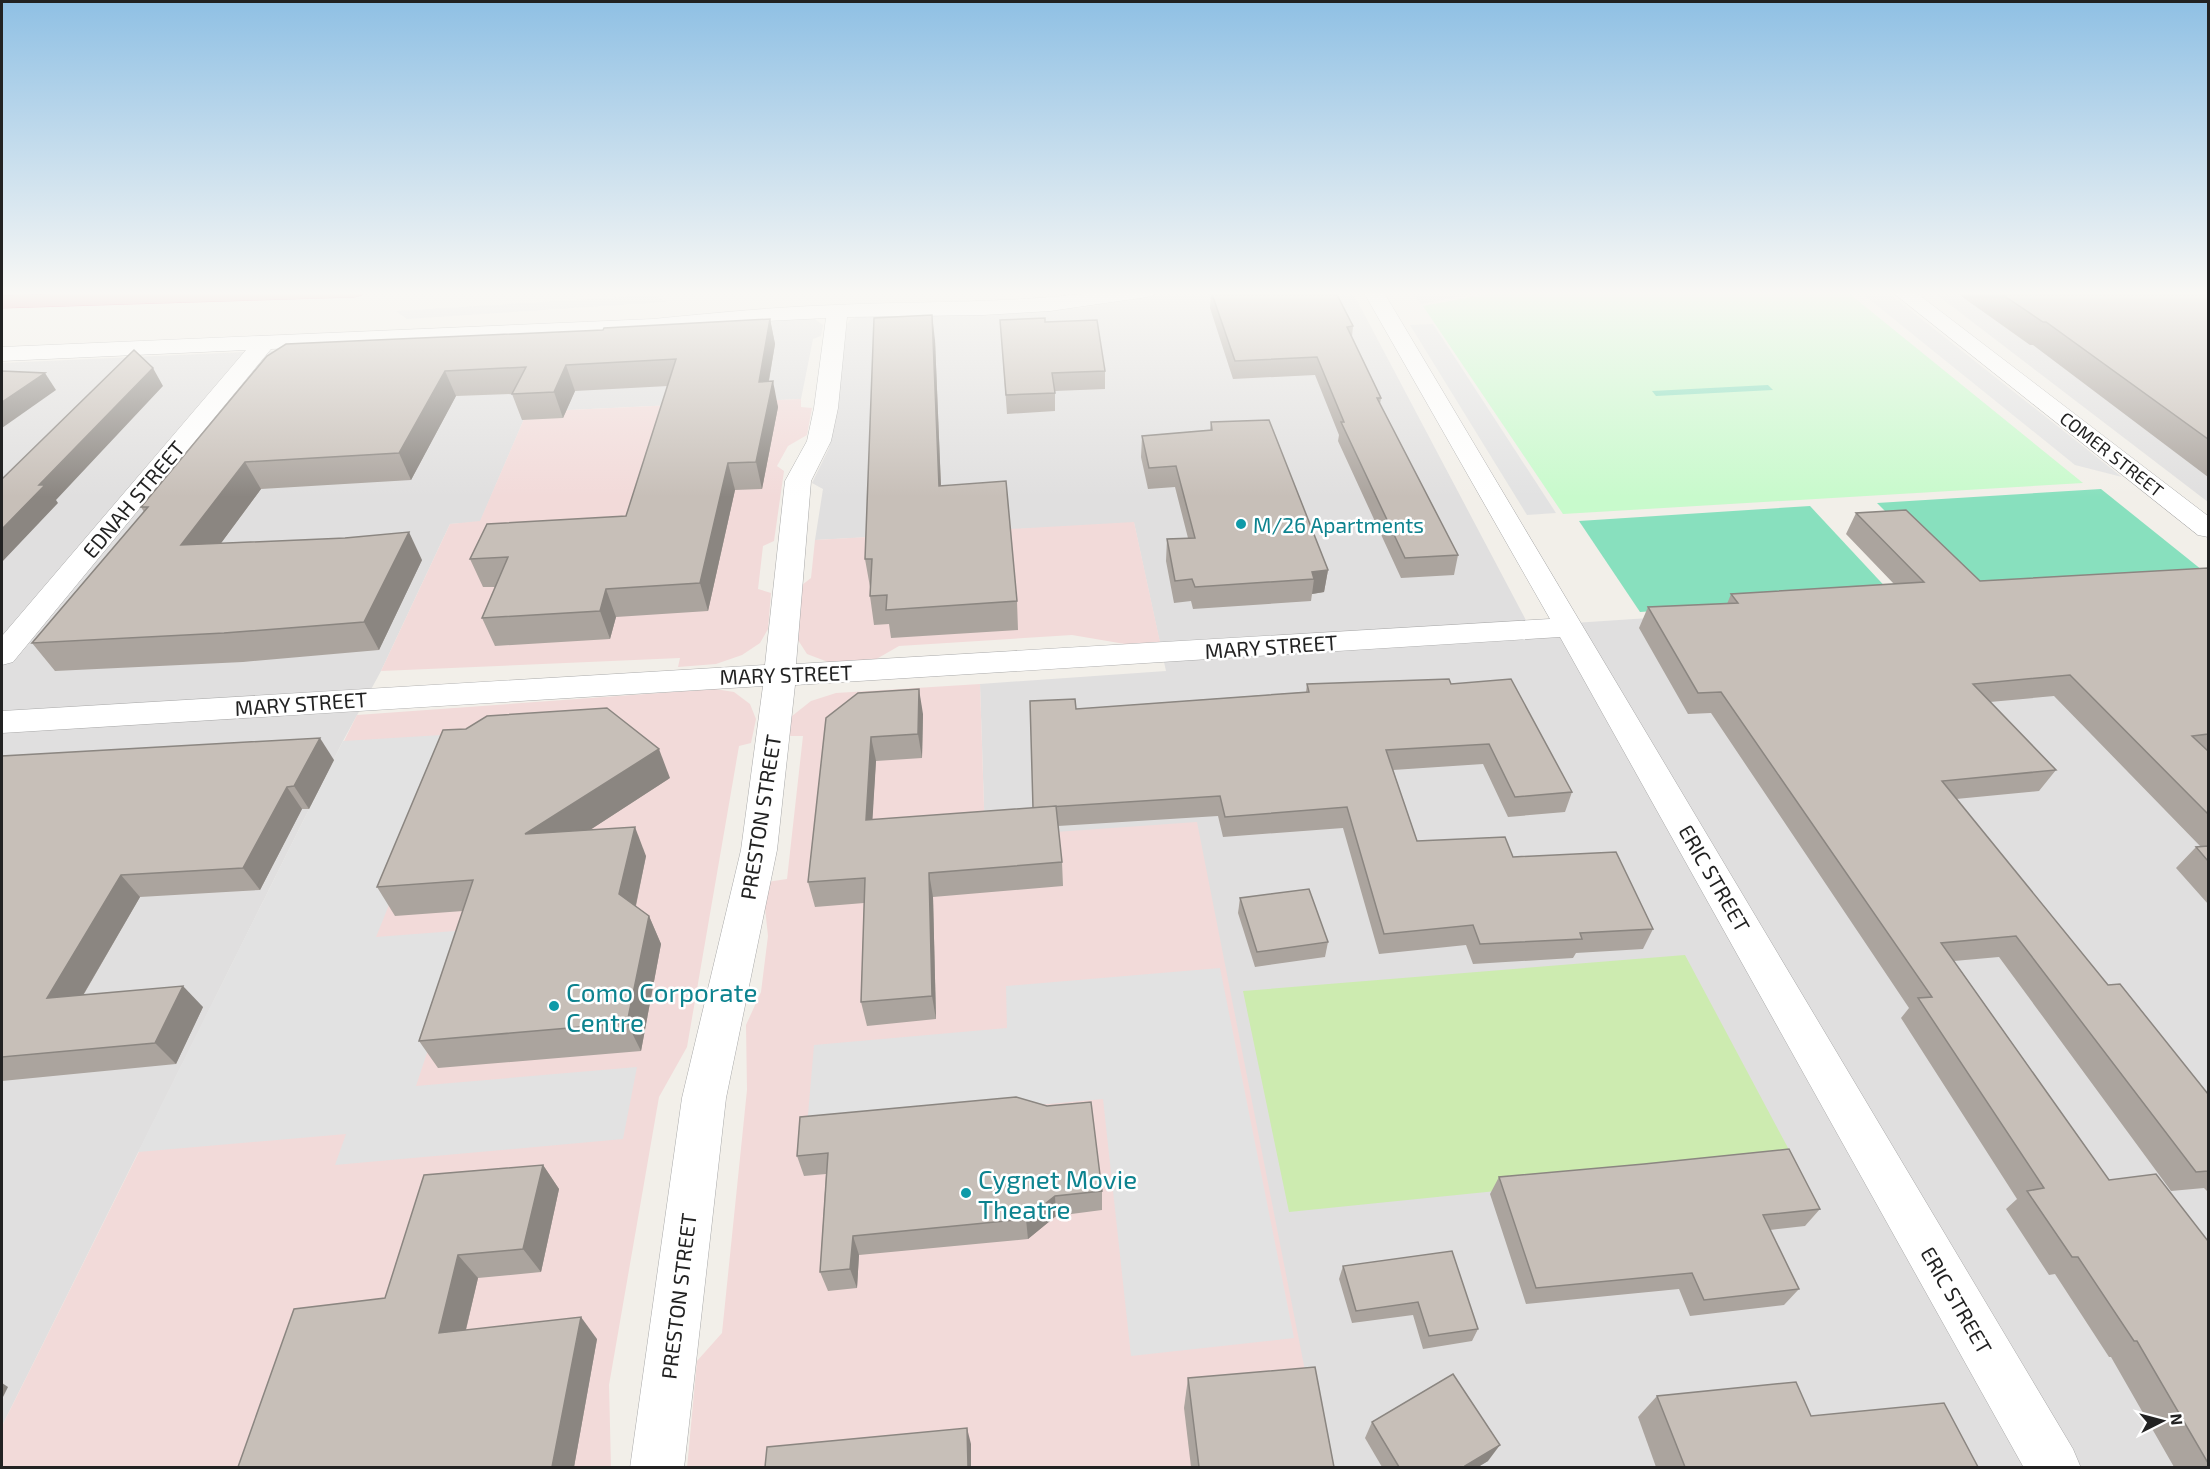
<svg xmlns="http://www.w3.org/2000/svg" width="2210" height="1469" viewBox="0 0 2210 1469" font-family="'Exo 2',sans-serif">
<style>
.residential{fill:#e0dfdf}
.commercial{fill:#f2dad9}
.grass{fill:#cdebb0}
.park{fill:#c8facc}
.pitch{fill:#88e0be}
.parking{fill:#e2e2e2}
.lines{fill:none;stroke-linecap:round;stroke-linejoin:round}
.minor-casing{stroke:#a9a9a9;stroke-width:1}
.highway-casing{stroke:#dc2a67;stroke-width:1}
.minor{fill:#fff;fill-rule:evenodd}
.highway{fill:#e892a2;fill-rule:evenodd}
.wall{fill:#aba49e}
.shaded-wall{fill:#8b8681}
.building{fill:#c7bfb8;stroke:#8b8681;stroke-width:1.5}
.culture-dot{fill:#0f9aa8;stroke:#fff;stroke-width:2}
.labels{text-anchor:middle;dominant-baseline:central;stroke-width:5;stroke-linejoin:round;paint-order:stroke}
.far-street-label{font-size:18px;fill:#222;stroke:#fff}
.street-label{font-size:21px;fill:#222;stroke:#fff}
.culture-label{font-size:21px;fill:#0d838f;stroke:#fff;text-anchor:start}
.near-culture-label{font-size:26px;fill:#0d838f;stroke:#fff;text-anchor:start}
</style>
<rect width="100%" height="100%" fill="#f2efe9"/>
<g class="residential">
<path d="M1186 291H1352L1529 626 2208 581V1467H1324L985 837 980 684 1166 671 1134 523 815 540 823 489 812 483 829 448 838 408 841 360 847 324 850 320 857 317 1036 312 1081 308Z"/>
<path d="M1932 291H2208V502Z"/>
<path d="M791 318 815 319 823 325 821 336 813 339 801 399 527 412 480 522 450 524 381 671 343 741 2 1426V363L292 350Z"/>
</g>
<g class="commercial">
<path d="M801 399V407L812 408 807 435 788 446 777 466 784 471 774 541 763 546 758 589 771 593 768 629 760 643 742 655 716 664 678 667 680 658 381 671 450 524 480 521 527 412Z"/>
<path d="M1134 522 1160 642 1125 644 1072 635 899 646 873 661 856 662H828L807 654 798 640 802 585 811 578 815 540Z"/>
<path d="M980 684 985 837 1197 822 1324 1467 687 1468 697 1361 722 1333 747 1090 746 1025 761 992 768 936 764 899 767 882 787 879 803 736H788L792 716 811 701 836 693Z"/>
<path d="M715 689 734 692 750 704 756 719 751 743 739 746 687 1047 659 1097 609 1385 611 1467H2V1426L357 715Z"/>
</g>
<path class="grass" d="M1685 955 1795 1161 1289 1212 1243 991Z"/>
<path class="park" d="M1503 291H1846L2083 483 1563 514 1423 306Z"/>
<g class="pitch">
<path d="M1768 385 1773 390 1656 396 1652 391Z"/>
<path d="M2101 489 2207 574 1964 590 1877 503Z"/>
<path d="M1810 506 1892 594 1640 612 1579 521Z"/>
</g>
<g class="parking">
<path d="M1410 291H1461L1467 295 1421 304Z"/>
<path d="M1859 291H1886L2122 477 2075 465Z"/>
<path d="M656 295 666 302 407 319 396 311Z"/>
<path d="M1433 324 1556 513 1527 515 1410 325Z"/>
<path d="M458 734 376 937 468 930 416 1086 637 1067 623 1139 335 1165 346 1134 138 1152 343 741Z"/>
<path d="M1220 968 1294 1338 1131 1356 1103 1099 807 1126 814 1045 1007 1028 1006 986Z"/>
</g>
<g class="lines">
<g class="minor-casing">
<g id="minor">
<path d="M1105 291H1157L1154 295 1147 297 1050 311 983 315 847 317 838 408 831 441 811 481 796 664 1550 619 1363 291H1383L2073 1449 2081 1468H2024L1560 637 795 685 777 850 726 1098 684 1468H630L682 1098 741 850 763 686 2 733V711L765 665 785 481 807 441 814 408 826 318 745 322 653 331 271 349 13 662 2 665V636L246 350 2 361V347L653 319C714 313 774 307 835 305 926 301 1014 304 1105 291Z"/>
<path d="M1891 291H1914L2208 516V537L2198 535Z"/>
</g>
</g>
<g class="highway-casing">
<path id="highway" d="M159 291H365L362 295 355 297 2 308V296Z"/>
</g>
<use href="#minor" class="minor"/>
<use href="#highway" class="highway"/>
</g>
<g class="wall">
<path d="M1211 291 1353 326 1352 337 1381 398 1380 404 1458 555 1454 575 1401 578 1338 441 1339 435 1315 375 1233 379 1210 308Z"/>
<path d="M1954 291H2208V477L2033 345H2030Z"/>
<path d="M770 319 775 344 769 381 778 407 762 489 735 490 708 611 616 617 610 639 495 646 482 618 496 587H483L470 559 626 516 668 386 575 391 563 418 522 420 512 394 456 396 411 480 261 489 221 543 422 560 379 650 243 662 55 671 32 643 144 512 141 507 267 356 603 330Z"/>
<path d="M1000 320 1045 322 1105 371V389L1055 391V411L1007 414Z"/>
<path d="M935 340 941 486 1017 601 1018 630 891 638 889 624 874 625 870 596V587L865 559Z"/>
<path d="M1211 422 1328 570 1324 592 1312 594 1311 601 1193 609 1191 601 1174 603 1166 561 1167 539 1188 538 1175 487 1148 489 1141 457 1142 436 1210 430Z"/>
<path d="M1856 513 1980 581 2208 568V904L2176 868 2196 847H2201L2054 696 1990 702 2056 770 2039 791 1956 799 2108 985 2208 1094V1192L2204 1188 2171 1191 1999 957 1954 961 2109 1180 2208 1241V1467H2174L2111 1357H2109L2055 1274 2049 1275 2006 1209 2017 1199 1901 1018 1909 1008 1711 713 1688 714 1639 628 1648 607 1727 604 1731 594 1894 584 1846 534Z"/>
<path d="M1307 684H1451L1572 792 1565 812 1508 817 1483 764 1393 770 1417 841 1513 857 1653 929 1643 949 1576 953 1573 958 1473 964 1466 945 1379 954 1343 828 1223 837 1218 816 1058 826 1062 862 1063 886 933 897 936 1019 867 1026 861 1002 864 903 815 907 808 882 826 718 923 714 922 758 876 761 872 820 1033 808 1076 709 1306 692Z"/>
<path d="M2 756 334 760 309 809H302L260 890 140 897 84 994 203 1007 176 1064 2 1081Z"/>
<path d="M670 778 590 830 646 856 636 906 649 916 661 944 641 1051 438 1068 419 1041 463 911 395 916 377 887Z"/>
<path d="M1240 898 1328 942 1325 957 1255 967 1238 913Z"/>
<path d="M800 1117 1102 1191V1210L1056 1216 1028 1239 859 1255 857 1288 828 1291 820 1272 826 1174 804 1176 797 1156Z"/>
<path d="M543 1165 559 1189 541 1272 478 1278 466 1330 597 1339 574 1467H238L385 1298Z"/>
<path d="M1499 1177 1820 1209 1805 1226 1770 1230 1799 1289 1784 1305 1690 1316 1679 1289 1526 1304 1490 1194Z"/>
<path d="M1343 1266 1478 1329 1472 1341 1423 1349 1413 1315 1352 1323 1339 1279Z"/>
<path d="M1188 1378 1334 1467H1191L1184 1408Z"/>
<path d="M1657 1396 1811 1416 1978 1467H1656L1638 1417Z"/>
<path d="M1372 1422 1488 1461 1478 1467H1382L1365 1438Z"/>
</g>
<g class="shaded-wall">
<path d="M932 315 935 340 942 513 939 486Z"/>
<path d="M770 319 775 344 764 408 759 382Z"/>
<path d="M566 365 575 391 563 418 554 392Z"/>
<path d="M153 368 163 386 56 500 58 503 2 562V529L39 485Z"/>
<path d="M445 371 456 396 411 480 399 453Z"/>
<path d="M45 373 56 390 2 428V402Z"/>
<path d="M773 381 778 407 762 489 756 462Z"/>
<path d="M245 462 261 489 199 573 181 545Z"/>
<path d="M728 463 735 490 708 611 700 583Z"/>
<path d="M409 532 422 560 379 650 364 622Z"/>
<path d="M1328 570 1324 592 1312 594 1314 579 1312 572Z"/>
<path d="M606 589 616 617 610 639 600 611Z"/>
<path d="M919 689 923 714 922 758 918 734Z"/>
<path d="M871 737 876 761 871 844 866 820Z"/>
<path d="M320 738 334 760 309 809 294 786Z"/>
<path d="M659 749 670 778 539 863 525 834Z"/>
<path d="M287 787 302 809 260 890 243 868Z"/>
<path d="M635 827 646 856 632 923 619 894Z"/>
<path d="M929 873 933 897 936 1019 932 996Z"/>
<path d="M121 875 140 897 69 1019 47 998Z"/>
<path d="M649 916 661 944 641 1051 627 1023Z"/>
<path d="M183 986 203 1007 176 1064 155 1043Z"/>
<path d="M543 1165 559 1189 541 1272 523 1249Z"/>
<path d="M1055 1196 1056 1216 1028 1239 1026 1219Z"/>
<path d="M853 1236 859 1255 857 1288 850 1269Z"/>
<path d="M458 1255 478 1278 460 1354 439 1333Z"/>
<path d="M581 1317 597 1339 574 1467H552Z"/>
<path d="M2 1383 8 1387 2 1399Z"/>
<path d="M967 1428 971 1444V1467H968Z"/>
<path d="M1500 1445 1488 1461 1478 1467H1464Z"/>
</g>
<g class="building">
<path d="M1211 291H1335L1353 326 1347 327 1381 398H1377L1458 555 1405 558 1341 422H1344L1317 357 1235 361Z"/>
<path d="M1997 291H2208V439L2046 322H2043Z"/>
<path d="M932 315 939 486 1006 481 1017 601 886 610 887 595 870 596 872 559H865L874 318Z"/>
<path d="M1045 318V322L1097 320 1105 371 1052 373 1055 393 1006 395 1000 320Z"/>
<path d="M770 319 759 382 773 381 756 462 728 463 700 583 606 589 600 611 482 618 508 557 470 559 487 524 626 516 676 359 566 365 554 392 512 394 526 367 445 371 399 453 245 462 181 545 345 538 409 532 364 622 224 633 32 643 148 507H141L267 356 286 344 603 330 604 328Z"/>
<path d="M134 350 153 368 39 485H45L2 529V479Z"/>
<path d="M2 371 45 373 2 402Z"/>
<path d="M1269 420 1328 570 1312 572 1314 579 1195 587 1192 579 1175 581 1167 539 1195 538 1176 466 1149 468 1142 436 1212 430 1211 422Z"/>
<path d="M1906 510 1980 581 2208 568V734L2192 736 2208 751V814L2070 675 1973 684 2056 770 1942 781 2108 985 2120 984 2208 1094V1171L2196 1172 2016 936 1941 943 2109 1180 2156 1174 2208 1241V1463L2137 1341H2134L2078 1257H2072L2027 1191 2044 1188 1918 998 1932 997 1721 692 1698 693 1648 607 1738 603 1731 594 1924 582 1856 513Z"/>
<path d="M1449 679 1451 684 1511 679 1572 792 1515 797 1489 744 1386 750 1417 841 1505 837 1513 857 1616 852 1653 929 1580 933 1582 939 1480 944 1473 925 1384 934 1347 807 1225 817 1220 796 1033 808 1030 701 1075 699 1076 709 1309 692 1307 684Z"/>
<path d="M919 689 918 734 871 737 866 820 1056 806 1062 862 929 873 932 996 861 1002 865 878 808 882 826 718 858 693Z"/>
<path d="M607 708 659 749 525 834 635 827 619 894 649 916 627 1023 419 1041 473 880 377 887 443 730 466 729 487 716Z"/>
<path d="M320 738 294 786 287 787 243 868 121 875 47 998 183 986 155 1043 2 1057V756Z"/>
<path d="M2208 846V861L2196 847Z"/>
<path d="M1309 889 1328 942 1257 952 1240 898Z"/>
<path d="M1016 1097 1047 1106 1091 1102 1102 1191 1055 1196 1026 1219 853 1236 850 1269 820 1272 828 1153 797 1156 800 1117Z"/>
<path d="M1789 1149 1820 1209 1763 1215 1799 1289 1704 1300 1692 1273 1536 1288 1499 1177 1644 1164Z"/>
<path d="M543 1165 523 1249 458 1255 439 1333 581 1317 552 1467H238L294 1309 385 1298 424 1175Z"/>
<path d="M1452 1251 1478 1329 1429 1336 1418 1302 1356 1311 1343 1266Z"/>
<path d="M1315 1367 1334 1467H1199L1188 1378Z"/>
<path d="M1453 1374 1500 1445 1465 1466 1466 1467H1399L1372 1422Z"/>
<path d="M1796 1382 1811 1416 1944 1403 1978 1467H1685L1657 1396Z"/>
<path d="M967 1428 968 1467H765L767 1447Z"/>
</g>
<linearGradient id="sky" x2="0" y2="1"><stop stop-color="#8fc0e4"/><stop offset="0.59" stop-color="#f9f8f5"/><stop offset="1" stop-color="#f9f8f5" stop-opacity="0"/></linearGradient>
<rect width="2210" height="497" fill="url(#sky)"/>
<g class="culture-dot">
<circle cx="1241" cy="524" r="6"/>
<circle cx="554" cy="1006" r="6"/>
<circle cx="966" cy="1193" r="6"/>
</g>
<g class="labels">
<g class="far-street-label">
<text transform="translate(2112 454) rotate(38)">COMER STREET</text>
</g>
<g class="street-label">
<text transform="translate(133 499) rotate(-50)">EDNAH STREET</text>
<text transform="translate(1271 646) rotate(-4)">MARY STREET</text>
<text transform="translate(786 674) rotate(-2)">MARY STREET</text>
<text transform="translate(301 703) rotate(-4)">MARY STREET</text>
<text transform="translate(760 817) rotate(-81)">PRESTON STREET</text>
<text transform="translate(1715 878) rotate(60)">ERIC STREET</text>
<text transform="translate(678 1296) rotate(-83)">PRESTON STREET</text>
<text transform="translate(1957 1300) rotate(60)">ERIC STREET</text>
</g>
<g class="culture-label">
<text x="1253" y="524">M/26 Apartments</text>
</g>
<g class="near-culture-label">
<text x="566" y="991">Como Corporate<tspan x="566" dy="30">Centre</tspan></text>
<text x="978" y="1178">Cygnet Movie<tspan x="978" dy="30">Theatre</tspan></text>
</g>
</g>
<rect width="2210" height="1469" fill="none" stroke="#222222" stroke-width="6"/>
<g transform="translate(2162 1421) rotate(84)" stroke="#ffffff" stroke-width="4.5" paint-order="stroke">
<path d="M0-4.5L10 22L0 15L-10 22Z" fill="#222222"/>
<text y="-9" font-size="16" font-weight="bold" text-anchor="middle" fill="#222222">N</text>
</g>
</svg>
